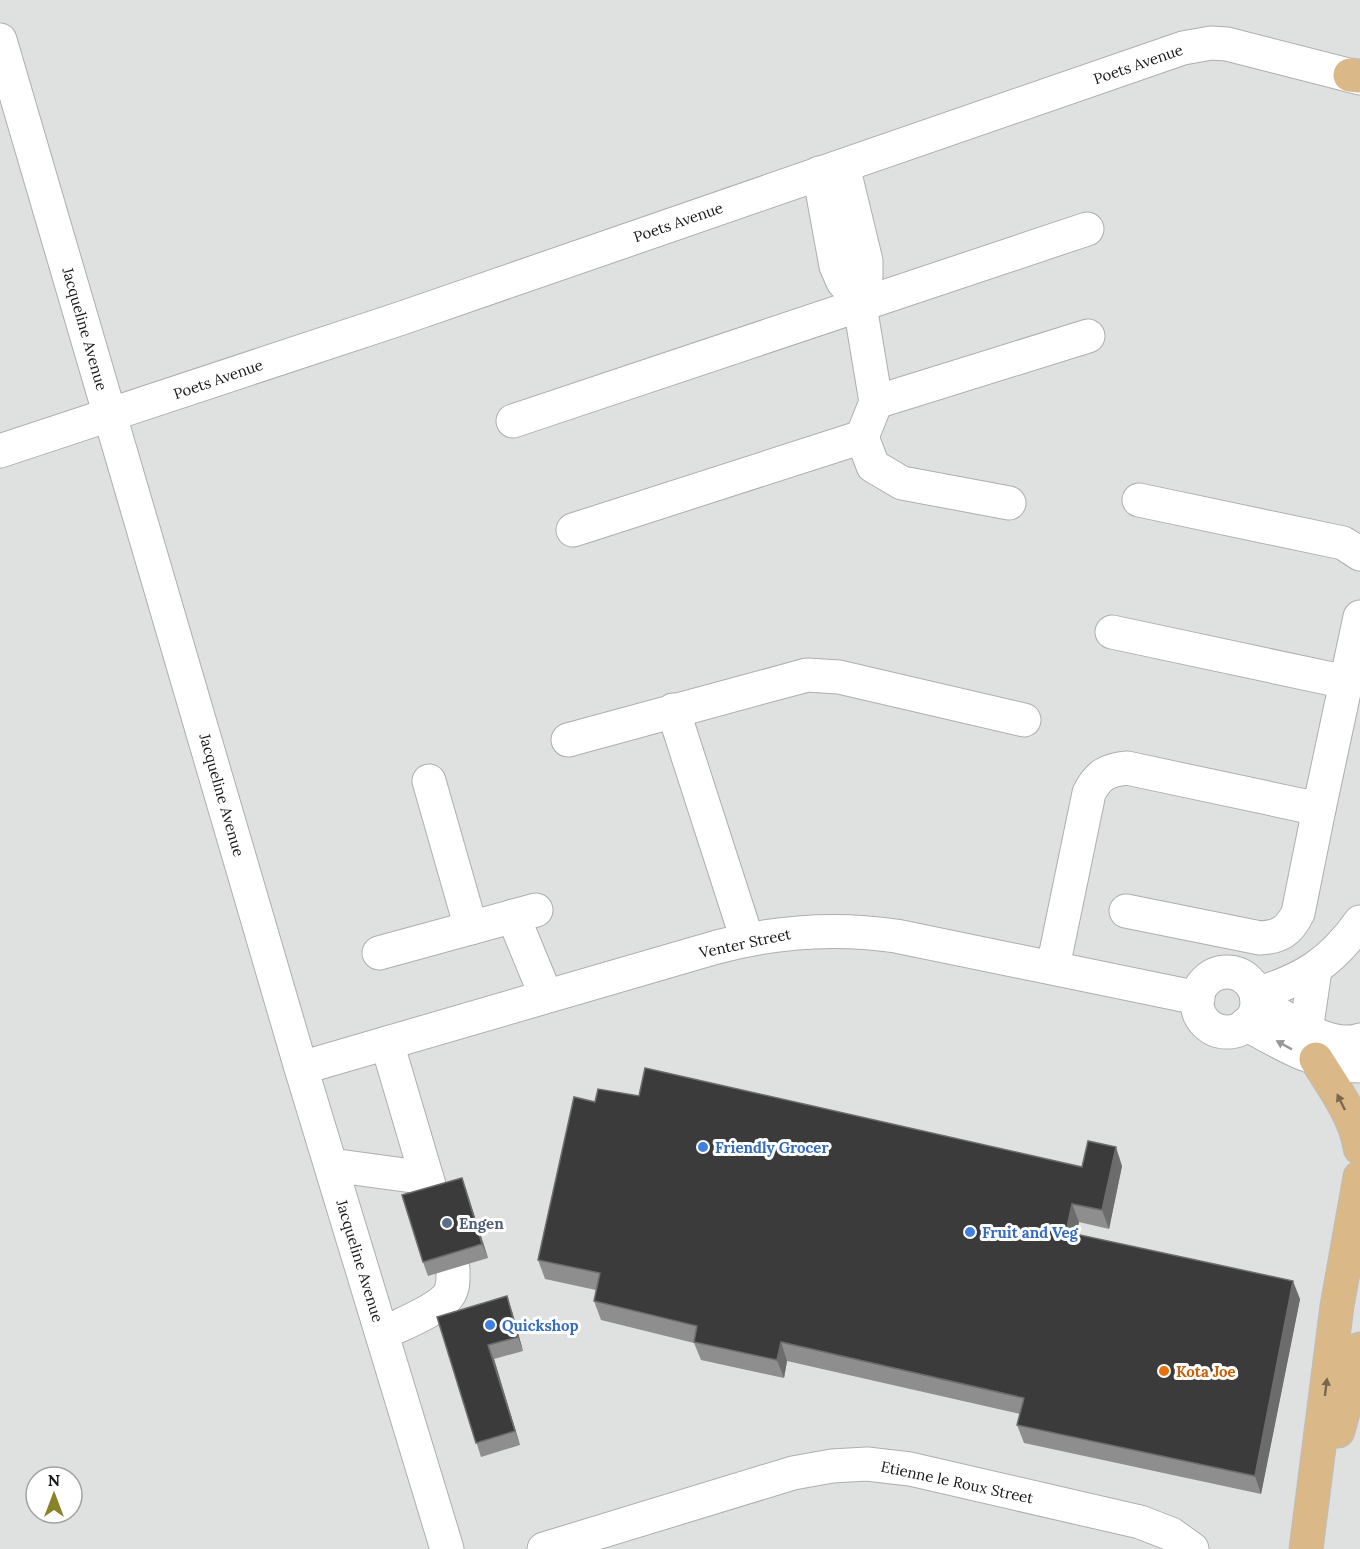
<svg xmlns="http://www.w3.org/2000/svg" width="1360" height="1549" viewBox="0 0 1360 1549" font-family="Lora,serif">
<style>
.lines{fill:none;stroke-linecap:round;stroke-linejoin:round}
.minor-casing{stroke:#aeaeaf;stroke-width:35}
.major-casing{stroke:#bebebe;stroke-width:35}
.minor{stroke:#fff;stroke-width:33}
.major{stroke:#dab888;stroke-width:33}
.wall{fill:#8e8e8e}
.shaded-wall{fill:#6d6c6c}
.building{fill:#3c3b3b;stroke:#6d6c6c;stroke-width:1.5}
.oneway{fill:#979797}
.oneway2{fill:#796850}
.shop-dot{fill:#3f7fe0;stroke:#fff;stroke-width:2}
.service-dot{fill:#5c6f8a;stroke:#fff;stroke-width:2}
.food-dot{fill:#e8710a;stroke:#fff;stroke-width:2}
.labels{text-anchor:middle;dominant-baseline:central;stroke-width:6;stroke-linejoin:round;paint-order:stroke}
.street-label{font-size:15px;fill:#181818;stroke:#fff}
.shop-label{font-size:15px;font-weight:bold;fill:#366cbe;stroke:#fff;text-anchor:start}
.service-label{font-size:15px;font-weight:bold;fill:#4e5e75;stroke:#fff;text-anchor:start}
.food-label{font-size:15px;font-weight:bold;fill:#c56008;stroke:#fff;text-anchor:start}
</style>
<rect width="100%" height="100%" fill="#dfe0e0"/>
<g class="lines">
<g class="minor-casing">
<g id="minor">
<path d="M0 40 301 1068 447 1549"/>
<path d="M819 173 836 266 843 282 858 294"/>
<path d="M876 402 1088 336"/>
<path d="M513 421 1087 229"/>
<path d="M862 437 873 466 902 483 1009 503"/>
<path d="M0 451 402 318 1183 48 1211 43 1227 44 1360 78"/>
<path d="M1139 500 1343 543 1360 554"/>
<path d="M573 530 862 437 876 402 858 294 866 277V261L843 166"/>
<path d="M1112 632 1346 682"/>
<path d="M673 710 747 939"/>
<path d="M568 740 807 675 839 677 1024 720"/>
<path d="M429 781 471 928"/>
<path d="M1126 911 1260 938C1280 937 1289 931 1298 913L1319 809"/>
<path d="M513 916 546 996"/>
<path d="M379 953 536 910"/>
<path d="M1053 967 1089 793C1098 775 1107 770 1127 768L1319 809 1360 617"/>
<circle cx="1227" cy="1002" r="30"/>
<path d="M1256 994C1303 980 1331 963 1360 922"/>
<path d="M1257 1000C1283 1016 1328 1051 1360 1040"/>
<path d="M1246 1024C1282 1044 1317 1066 1360 1066"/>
<path d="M1306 1031 1315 970"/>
<path d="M387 1043 434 1202"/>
<path d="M301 1068 717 947C777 931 835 927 896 936L1198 998"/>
<path d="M331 1165 427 1178"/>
<path d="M382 1334C399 1325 437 1311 448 1296 454 1288 453 1279 453 1269"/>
<path d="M544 1549 793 1473 832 1466 867 1464 910 1469 1140 1522 1171 1534 1192 1549"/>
</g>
</g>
<g class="major-casing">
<g id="major">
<path d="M1350 75 1360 76"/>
<path d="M1316 1059C1332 1085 1356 1117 1360 1148"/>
<path d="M1338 1431 1360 1349"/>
<path d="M1306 1549 1337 1306 1360 1177"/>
</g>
</g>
<use href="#minor" class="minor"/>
<use href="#major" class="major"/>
</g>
<g class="wall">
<path d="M639 1096 1082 1167 1122 1166 1109 1229 1079 1222 1076 1235 1300 1299 1261 1494 1024 1443 1017 1425 1020 1414 787 1361 784 1378 701 1360 694 1343 601 1320 594 1301 596 1290 545 1279 538 1260 595 1102Z"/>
<path d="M462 1178 488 1258 428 1276 423 1262Z"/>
<path d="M512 1311 523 1351 494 1359 520 1445 481 1457 437 1317Z"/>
</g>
<g class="shaded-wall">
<path d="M1116 1147 1122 1166 1109 1229 1102 1210Z"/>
<path d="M462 1178 467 1192 488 1258 482 1244Z"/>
<path d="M1072 1204 1079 1222 1072 1251 1066 1232Z"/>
<path d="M1293 1281 1300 1299 1261 1494 1255 1476Z"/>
<path d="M507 1296 512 1311 523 1351 518 1337Z"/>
<path d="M781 1342 787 1361 784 1378 777 1360Z"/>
<path d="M488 1345 494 1359 520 1445 515 1431Z"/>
</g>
<g class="building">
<path d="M645 1068 1082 1167 1088 1141 1116 1147 1102 1210 1072 1204 1066 1232 1293 1281 1255 1476 1017 1425 1024 1398 781 1342 777 1360 694 1342 697 1326 594 1301 600 1273 538 1260 574 1097 595 1102 598 1089 639 1096Z"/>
<path d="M462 1178 482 1244 423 1262 402 1195Z"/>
<path d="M507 1296 518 1337 488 1345 515 1431 476 1443 437 1317Z"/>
</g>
<defs><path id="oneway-solid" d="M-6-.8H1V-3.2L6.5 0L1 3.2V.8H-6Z" transform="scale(1.5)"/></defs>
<use class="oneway" href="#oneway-solid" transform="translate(1284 1045) rotate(-151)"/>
<g class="oneway2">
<use href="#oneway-solid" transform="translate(1341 1102) rotate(-116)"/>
<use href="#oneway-solid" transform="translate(1326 1387) rotate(-83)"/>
</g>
<g class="shop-dot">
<circle cx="703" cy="1147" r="6"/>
<circle cx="970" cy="1232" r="6"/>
<circle cx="490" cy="1325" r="6"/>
</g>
<circle class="service-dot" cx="447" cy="1223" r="6"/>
<circle class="food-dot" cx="1164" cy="1371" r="6"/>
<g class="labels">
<g class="street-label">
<text transform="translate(1138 64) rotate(-19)">Poets Avenue</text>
<text transform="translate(678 222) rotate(-19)">Poets Avenue</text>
<text transform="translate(85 329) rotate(74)">Jacqueline Avenue</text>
<text transform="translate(218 379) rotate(-19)">Poets Avenue</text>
<text transform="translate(222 795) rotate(74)">Jacqueline Avenue</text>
<text transform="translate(745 943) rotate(-12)">Venter Street</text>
<text transform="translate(360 1261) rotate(73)">Jacqueline Avenue</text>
<text transform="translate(957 1482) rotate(12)">Etienne le Roux Street</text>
</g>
<g class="shop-label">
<text x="715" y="1147">Friendly Grocer</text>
<text x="982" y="1232">Fruit and Veg</text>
<text x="502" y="1325">Quickshop</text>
</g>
<g class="service-label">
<text x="459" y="1223">Engen</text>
</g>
<g class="food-label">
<text x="1176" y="1371">Kota Joe</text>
</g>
</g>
<g transform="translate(54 1495)"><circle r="28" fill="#ffffff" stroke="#a3a3a3" stroke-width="1.5"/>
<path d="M0-4.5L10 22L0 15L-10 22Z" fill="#898229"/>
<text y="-9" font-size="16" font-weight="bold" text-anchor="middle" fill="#181818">N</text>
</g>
</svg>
